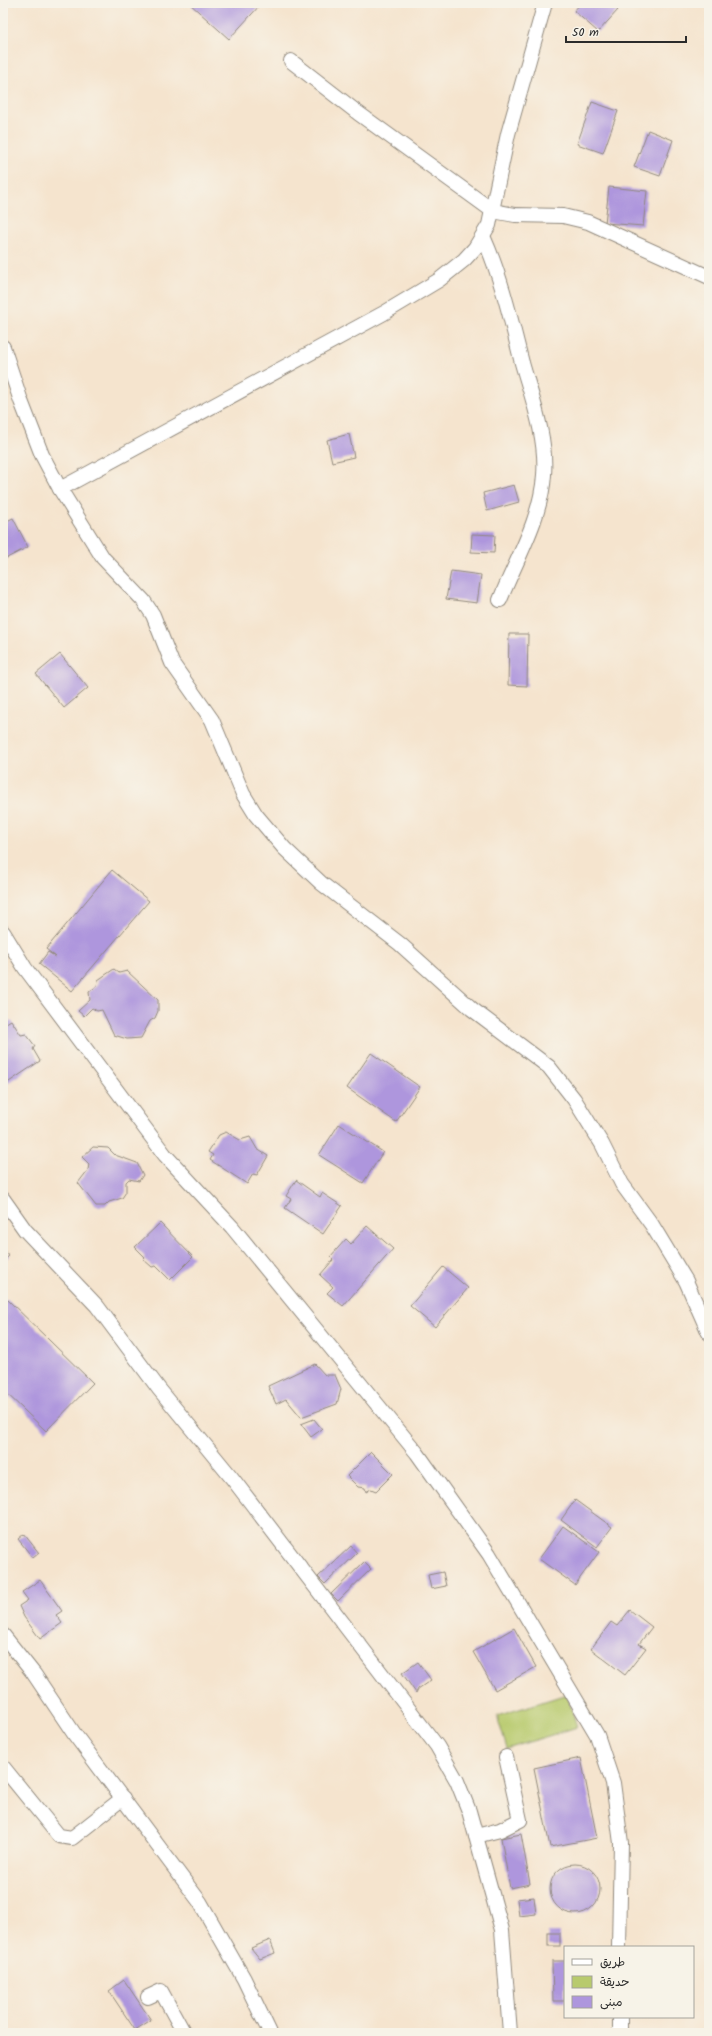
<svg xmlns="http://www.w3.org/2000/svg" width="712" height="2036" viewBox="0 0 712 2036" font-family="Kalam,'Playpen Sans Arabic',sans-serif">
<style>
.green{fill:#b8ca6d;stroke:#727a4c}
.building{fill:#ae96dd}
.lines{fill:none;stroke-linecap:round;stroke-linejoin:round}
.minor-casing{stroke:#90887c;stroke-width:16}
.minor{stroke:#fff;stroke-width:14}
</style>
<rect width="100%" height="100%" fill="#f7f3e8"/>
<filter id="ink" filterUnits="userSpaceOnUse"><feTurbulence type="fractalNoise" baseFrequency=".025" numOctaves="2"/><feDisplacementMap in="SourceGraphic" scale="8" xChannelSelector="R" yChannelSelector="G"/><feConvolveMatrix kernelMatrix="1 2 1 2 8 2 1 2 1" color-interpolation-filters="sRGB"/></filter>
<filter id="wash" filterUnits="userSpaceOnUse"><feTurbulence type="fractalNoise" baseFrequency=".012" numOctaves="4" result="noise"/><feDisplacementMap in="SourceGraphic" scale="16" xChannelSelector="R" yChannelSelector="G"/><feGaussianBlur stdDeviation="0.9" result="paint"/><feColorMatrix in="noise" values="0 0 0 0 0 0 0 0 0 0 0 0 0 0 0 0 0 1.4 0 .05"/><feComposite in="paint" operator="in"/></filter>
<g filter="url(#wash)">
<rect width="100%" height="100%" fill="#f5e4ce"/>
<path class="green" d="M567 1694 577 1727 507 1749 497 1716Z"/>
<g id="blocks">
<g class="building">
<path d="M189 3H262L229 39Z"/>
<path d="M581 3H609L618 10 598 32 574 11Z"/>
<path d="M592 102 618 111 603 153 577 144Z"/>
<path d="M648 130 673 140 660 176 634 167Z"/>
<path d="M609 187 647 191 643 226 605 223Z"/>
<path d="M349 434 354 457 332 462 327 440Z"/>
<path d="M514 485 519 502 487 511 483 493Z"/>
<path d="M13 518 28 547 3 560V523Z"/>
<path d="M472 534 495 535 494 553 471 552Z"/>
<path d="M451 571 481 575 477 603 446 599Z"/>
<path d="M509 634H528L527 686 508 685Z"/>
<path d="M60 654 88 688 64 708 36 674Z"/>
<path d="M112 870 149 901 72 991 39 964 48 952 56 957 46 949Z"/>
<path d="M114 969 119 973 127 971 158 1000V1011L155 1018 150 1021 141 1038 127 1039 114 1035 102 1010 97 1011 92 1008 84 1016 78 1011 90 1000 89 992 97 986 98 980Z"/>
<path d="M11 1020 21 1035 26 1034 35 1046 33 1049 40 1061 3 1086V1025Z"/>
<path d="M371 1053 420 1087 396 1122 347 1088Z"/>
<path d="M339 1124 383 1152 363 1183 319 1155Z"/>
<path d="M226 1132 240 1140 250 1137 257 1149 268 1156 257 1175 253 1174 247 1184 210 1160 213 1155 208 1152 219 1135Z"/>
<path d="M93 1147 108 1148 115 1155 137 1163 143 1175 139 1181 129 1179 126 1182V1192L122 1198 109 1202 105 1206H96L78 1183 88 1170 89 1164 82 1157Z"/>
<path d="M296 1180 320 1197 322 1193 342 1206 323 1234 285 1208 291 1199 286 1196Z"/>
<path d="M160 1223 193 1257 170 1280 156 1266 152 1267 143 1259 145 1257 135 1247Z"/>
<path d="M367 1226 393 1249 343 1306 327 1293 333 1287 320 1275 333 1260 330 1257 346 1239 351 1244Z"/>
<path d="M3 1248 9 1256 3 1261Z"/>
<path d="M443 1267 468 1288 435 1327 410 1306Z"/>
<path d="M7 1299 93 1383 46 1431 3 1390V1303Z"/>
<path d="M315 1364 325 1375H335L341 1389 337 1404 301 1417 286 1399 276 1404 268 1386Z"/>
<path d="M314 1419 322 1429 311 1437 301 1424Z"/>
<path d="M371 1452 393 1474 376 1491 371 1489 366 1492 365 1488 358 1487 347 1476Z"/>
<path d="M575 1500 612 1527 597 1547 561 1520Z"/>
<path d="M563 1526 599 1552 575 1585 539 1559Z"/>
<path d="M24 1534 39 1553 33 1558 18 1539Z"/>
<path d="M351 1546 357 1553 325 1584 318 1577Z"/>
<path d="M364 1562 371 1569 338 1601 331 1594Z"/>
<path d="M443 1572 446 1586 431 1589 428 1575Z"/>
<path d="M40 1580 62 1611 56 1615 62 1623 40 1639 24 1617 19 1606 28 1600 22 1592Z"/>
<path d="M630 1610 652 1627 639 1644 646 1648 625 1675 591 1649 611 1622 617 1626Z"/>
<path d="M514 1628 536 1667 495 1690 473 1652Z"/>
<path d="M418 1662 431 1680 418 1689 416 1693 402 1673Z"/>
<path d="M581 1758 597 1838 550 1847 534 1768Z"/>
<path d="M521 1834 530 1884 510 1888 501 1838Z"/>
<circle cx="575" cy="1889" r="25"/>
<path d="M534 1897 536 1914 519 1916 517 1899Z"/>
<rect x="548" y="1933" width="12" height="13"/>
<path d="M270 1940 275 1953 260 1959 251 1948Z"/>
<path d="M552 1961H565V2001H553Z"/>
<path d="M124 1980 151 2020 135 2030 109 1991Z"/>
</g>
</g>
</g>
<g filter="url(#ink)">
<use href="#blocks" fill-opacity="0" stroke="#90887c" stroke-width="1"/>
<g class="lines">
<g class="minor-casing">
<g id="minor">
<path d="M291 61 358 113 493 211 515 215 563 216 588 222 709 277"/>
<path d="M483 236C501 276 511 320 522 363 532 398 547 438 544 475 541 519 516 560 500 600"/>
<path d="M3 347 21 401 42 455 60 489 103 558 143 600 153 615 172 663 212 720 243 794 256 815 284 848 321 883 400 944 472 1009 549 1067 574 1099 602 1144 622 1184 652 1225 686 1281 709 1333"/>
<path d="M60 489 384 313 439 280 464 260 475 248 489 225 508 134 545 3"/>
<path d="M3 932 25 968 165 1155 232 1227 417 1453 489 1554 597 1735 613 1783 621 1843 619 1947"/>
<path d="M3 1199 25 1230 97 1306 159 1389 232 1478 437 1746 457 1781 469 1811 502 1930 510 2033"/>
<path d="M3 1635 34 1674 75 1735 200 1902 244 1979 270 2033"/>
<path d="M3 1767 59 1836 72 1838 123 1798"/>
<path d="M476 1836 500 1830 520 1820 506 1757"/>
<path d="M148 1997 161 1991 184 2033"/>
<path d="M620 2017V2033"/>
</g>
</g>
<use href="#minor" class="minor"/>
</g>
</g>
<rect width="712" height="2036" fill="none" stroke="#f7f3e8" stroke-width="16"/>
<rect x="564" y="1946" width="130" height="72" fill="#f7f3e8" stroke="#a5a39c"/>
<rect x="572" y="1959" width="20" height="6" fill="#ffffff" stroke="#a5a39c"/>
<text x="600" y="1966" font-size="12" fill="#2b2b2b">طريق</text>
<rect x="572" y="1976" width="20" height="12" fill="#b8ca6d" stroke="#a5a39c"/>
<text x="600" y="1986" font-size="12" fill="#2b2b2b">حديقة</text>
<rect x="572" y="1996" width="20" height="12" fill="#ae96dd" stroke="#a5a39c"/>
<text x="600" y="2006" font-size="12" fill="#2b2b2b">مبنى</text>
<path d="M566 36v6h120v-6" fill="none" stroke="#2b2b2b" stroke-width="2"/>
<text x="572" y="36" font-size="12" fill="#2b2b2b" stroke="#f7f3e8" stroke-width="3" paint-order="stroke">50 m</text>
</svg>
